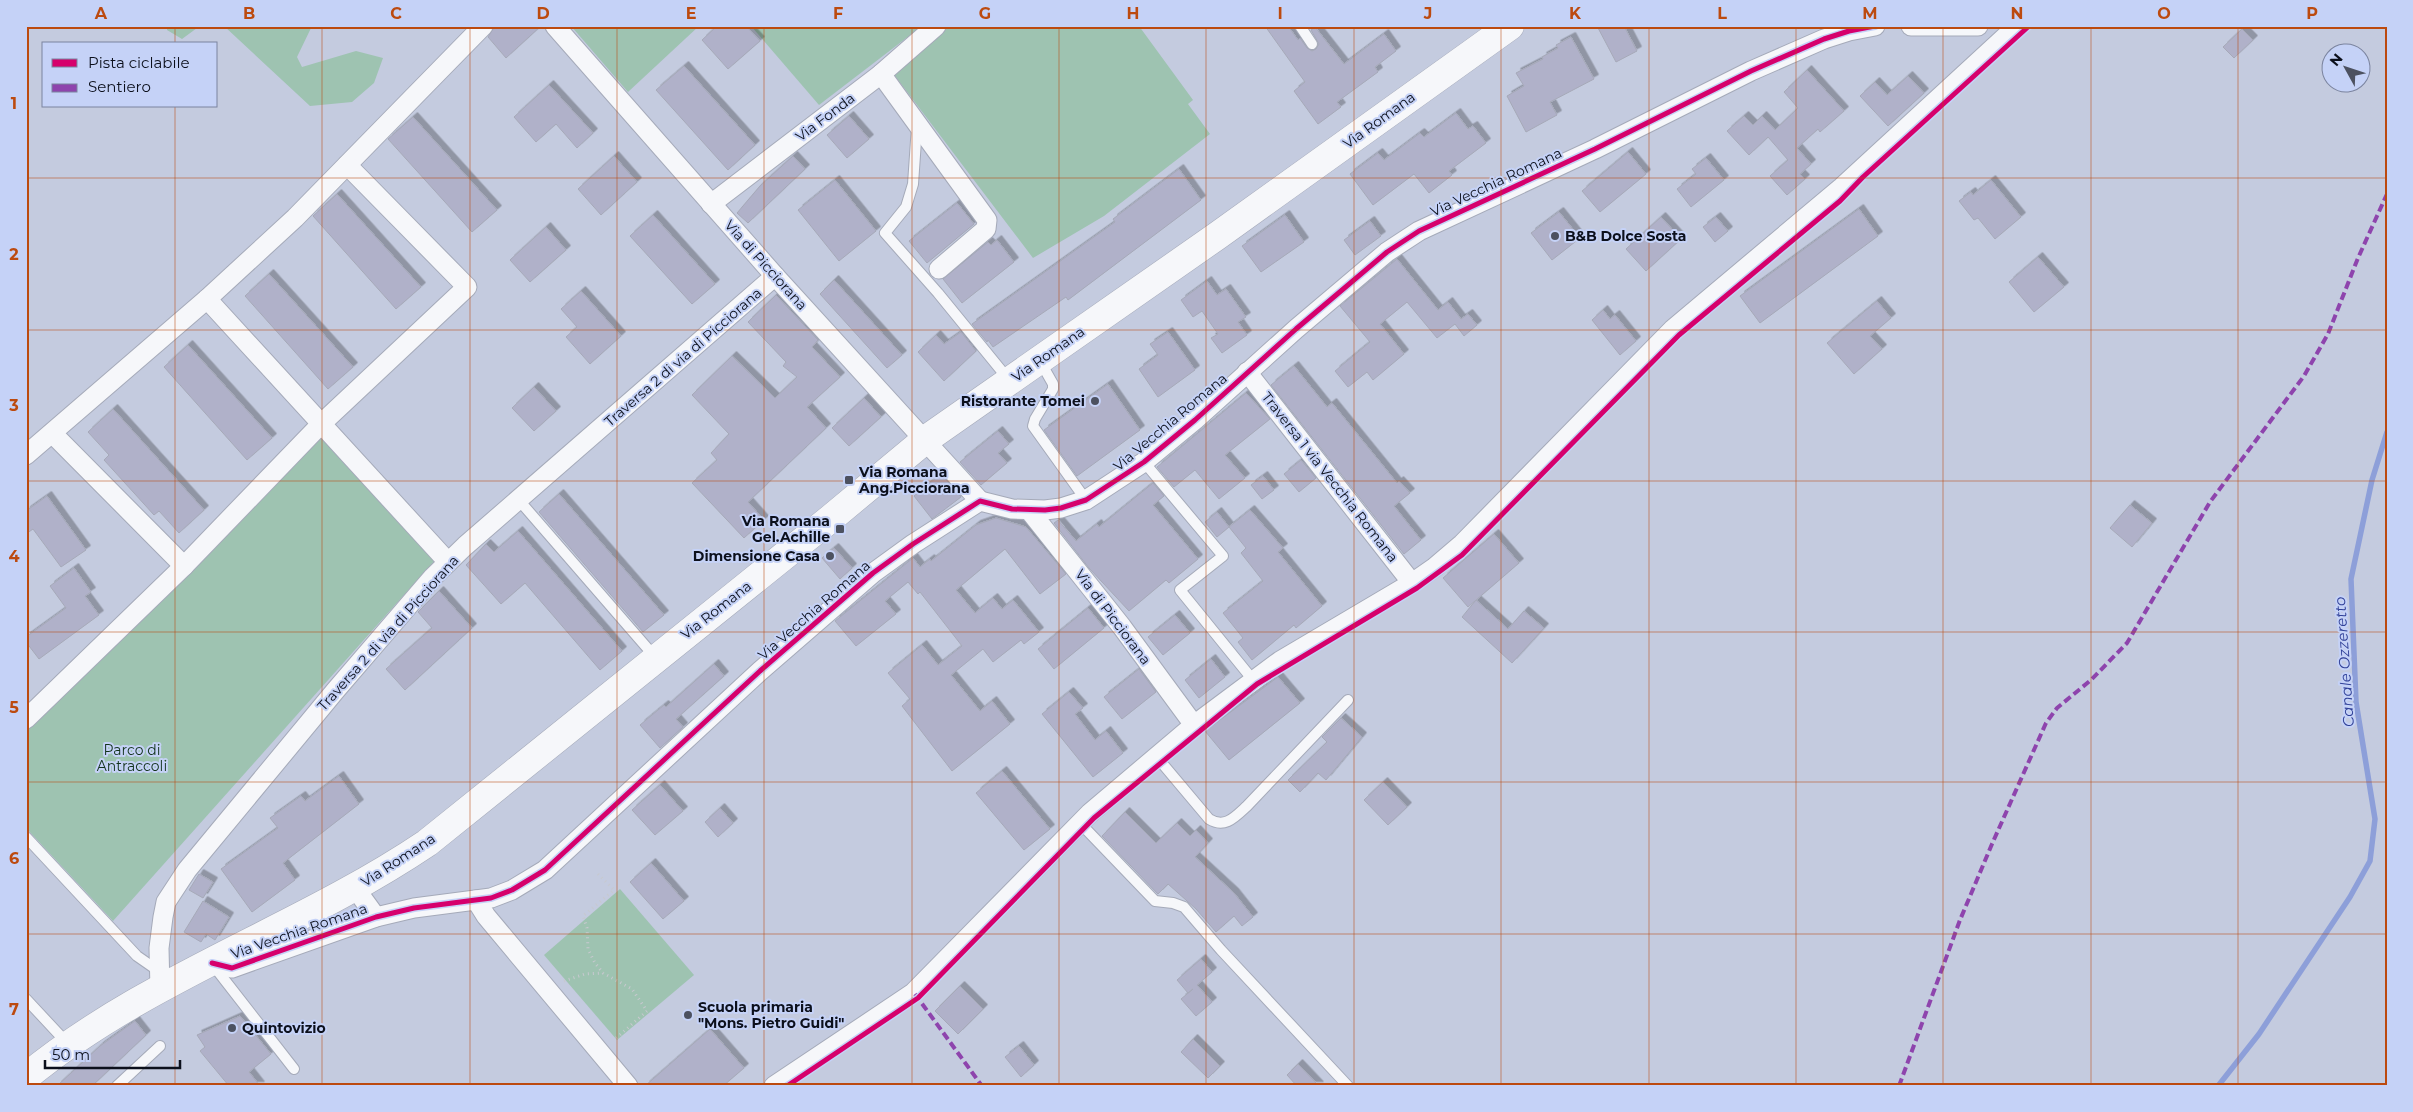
<svg xmlns="http://www.w3.org/2000/svg" width="2413" height="1112" viewBox="0 0 2413 1112" font-family="Montserrat,sans-serif">
<style>
.green{fill:#9ec3b1}
.lines{fill:none;stroke-linecap:round;stroke-linejoin:round}
.stream{stroke:#8d9fd9;stroke-width:5.5}
.building{fill:#b0b1c9;stroke:#a6a9b8;filter:url(#shadow)}
.lane-casing{stroke:#a5aab9;stroke-width:12}
.street-casing{stroke:#a5aab9;stroke-width:21}
.secondary-casing{stroke:#a5aab9;stroke-width:29}
.path{stroke:#c7c9cf;stroke-width:3;stroke-dasharray:1 4;stroke-linecap:butt}
.lane{stroke:#f6f7fa;stroke-width:10}
.street{stroke:#f6f7fa;stroke-width:19}
.secondary{stroke:#f6f7fa;stroke-width:28}
.quiet{stroke:#8e44ad;stroke-width:4;stroke-dasharray:8 4;stroke-linecap:butt}
.cycleway-casing{stroke:#c5d2f7;stroke-width:8}
.cycleway{stroke:#d6006c;stroke-width:5}
.grid{fill:none;stroke:#bc4a0f;stroke-width:1;stroke-opacity:0.55}
.poi-dot{fill:#4c5160;stroke:#c5d2f7;stroke-width:2}
.labels{text-anchor:middle;dominant-baseline:central;stroke-width:4;stroke-linejoin:round;paint-order:stroke}
.street-label{font-size:14px;fill:#0c101c;stroke:#c5d2f7}
.poi-label{font-size:14px;font-weight:bold;fill:#0c101c;stroke:#c5d2f7;text-anchor:start}
.park-label{font-size:14px;fill:#12331b;stroke:#c5d2f7}
.water-label{font-size:15px;font-style:italic;fill:#304098;stroke:#c5d2f7}
.neatline{fill:none;stroke:#bc4a0f;stroke-width:2}
.grid-label{font-size:16px;text-anchor:middle;font-weight:bold;fill:#bc4a0f}
</style>
<defs>
<filter id="shadow"><feDropShadow dx="4.5" dy="-4.5" stdDeviation="0" flood-color="#0004"/></filter>
</defs>
<rect width="100%" height="100%" fill="#c4cbdf"/>
<g class="green">
<path d="M167 26H207L197 28 182 39 167 30Z"/>
<path d="M224 26H312L297 57 302 67 356 51 383 58 374 83 352 102 310 106Z"/>
<path d="M571 26H699L628 92Z"/>
<path d="M751 26H922L819 105Z"/>
<path d="M948 26H1139L1193 100 1188 104 1210 134 1104 216 1033 258 892 72Z"/>
<path d="M318 435 437 558 113 921 26 828V732Z"/>
<path d="M620 889 694 975 617 1040 544 955Z"/>
</g>
<g class="lines">
<path class="stream" d="M2218 1086 2259 1034 2350 897 2370 861 2375 819 2356 702 2351 579 2372 480 2387 432"/>
</g>
<g class="building">
<path d="M495 26H541L506 58 488 37Z"/>
<path d="M717 26H746L760 41 728 69 702 40Z"/>
<path d="M1265 26H1288L1298 40 1300 38 1307 48 1312 51 1316 49 1319 44 1311 30 1315 27 1344 64 1384 34 1396 51 1375 67 1378 72 1337 102 1341 107 1318 124 1294 91 1305 82Z"/>
<path d="M1597 26H1624L1637 51 1616 62Z"/>
<path d="M2242 29 2253 40 2234 58 2223 47Z"/>
<path d="M1571 37 1594 79 1550 102 1557 115 1526 132 1507 96 1524 86 1516 73 1543 59 1542 57 1558 48 1556 45Z"/>
<path d="M684 66 755 145 728 170 656 90Z"/>
<path d="M1807 70 1844 111 1820 132 1818 129 1797 148 1811 164 1800 174 1805 179 1787 195 1770 176 1788 160 1768 137 1749 155 1727 131 1744 116 1753 125 1762 116 1775 130 1798 108 1784 92Z"/>
<path d="M1908 76 1924 93 1888 126 1860 96 1875 82 1887 95Z"/>
<path d="M549 85 593 133 577 148 556 124 536 142 514 117Z"/>
<path d="M1456 113 1468 129 1473 126 1486 143 1449 171 1452 175 1429 193 1414 174 1373 205 1350 174 1378 153 1384 160 1420 133 1424 137Z"/>
<path d="M849 116 869 139 847 158 827 135Z"/>
<path d="M413 117 497 210 472 232 388 139Z"/>
<path d="M1628 152 1646 174 1600 212 1582 191Z"/>
<path d="M614 156 637 182 601 215 578 189Z"/>
<path d="M793 156 805 169 748 223 737 213 760 186Z"/>
<path d="M1706 158 1724 180 1691 207 1677 189 1696 174 1692 169Z"/>
<path d="M1179 169 1201 200 1068 300 1066 297 993 347 988 340 987 342 972 324 1115 222 1113 219Z"/>
<path d="M835 180 876 231 839 261 798 210Z"/>
<path d="M1991 180 2021 217 1995 239 1978 218 1974 220 1959 201 1971 192 1973 195Z"/>
<path d="M337 194 421 287 396 309 313 216Z"/>
<path d="M957 203 974 224 927 263 909 241Z"/>
<path d="M1859 209 1878 236 1760 323 1740 296Z"/>
<path d="M1559 212 1580 238 1552 260 1531 233Z"/>
<path d="M653 215 715 284 692 304 630 236Z"/>
<path d="M1285 215 1304 242 1261 272 1242 246Z"/>
<path d="M1661 217 1681 239 1646 271 1626 249Z"/>
<path d="M1716 217 1728 231 1715 242 1703 227Z"/>
<path d="M1370 221 1381 236 1355 255 1344 240Z"/>
<path d="M546 227 566 250 530 282 510 260Z"/>
<path d="M997 240 1014 262 962 303 943 279 988 242 991 245Z"/>
<path d="M2038 257 2064 287 2034 312 2009 282Z"/>
<path d="M1397 259 1438 310 1448 302 1461 319 1468 314 1477 325 1464 336 1455 324 1437 338 1407 302 1380 324 1404 354 1373 380 1367 372 1348 387 1335 371 1370 342 1340 306Z"/>
<path d="M269 274 353 367 328 389 245 296Z"/>
<path d="M834 280 902 355 887 368 820 294Z"/>
<path d="M1207 281 1217 295 1226 289 1246 317 1238 322 1247 335 1222 353 1211 338 1218 334 1202 311 1193 317 1181 300Z"/>
<path d="M581 291 621 336 590 364 566 337 577 327 561 309Z"/>
<path d="M776 295 818 340 812 347 840 377 807 407 826 428 748 502 764 520 744 538 692 483 717 460 711 453 729 434 692 395 732 356 775 398 797 377 783 366 786 362 748 322Z"/>
<path d="M1877 301 1891 318 1870 336 1882 349 1854 374 1827 343Z"/>
<path d="M1603 310 1610 319 1615 315 1636 341 1620 355 1592 320Z"/>
<path d="M961 332 976 351 944 381 918 352 936 335 944 344Z"/>
<path d="M1168 332 1195 370 1158 397 1139 369 1158 355 1150 344Z"/>
<path d="M188 345 272 438 247 460 164 367Z"/>
<path d="M1294 366 1327 407 1332 403 1397 483 1399 481 1410 493 1394 506 1421 540 1404 554 1271 385Z"/>
<path d="M1108 384 1140 430 1077 476 1044 430Z"/>
<path d="M534 387 556 411 534 431 512 408Z"/>
<path d="M1246 393 1270 419 1225 455 1245 478 1219 499 1195 470 1174 487 1157 467Z"/>
<path d="M864 398 881 417 849 446 832 428Z"/>
<path d="M113 409 204 510 179 533 159 511 154 515 104 460 109 455 88 432Z"/>
<path d="M998 431 1009 444 998 453 1007 463 981 485 960 462Z"/>
<path d="M1301 460 1316 478 1299 492 1284 474Z"/>
<path d="M941 474 961 497 932 519 914 496Z"/>
<path d="M1263 476 1274 490 1262 499 1251 485Z"/>
<path d="M1153 483 1164 496 1153 505 1198 559 1169 583 1166 580 1129 611 1089 568 1054 523 1058 520 1076 541 1097 524 1099 527Z"/>
<path d="M559 494 664 615 643 632 539 512Z"/>
<path d="M47 496 86 550 61 567 33 529 26 534V511Z"/>
<path d="M2130 505 2152 523 2132 547 2110 528Z"/>
<path d="M1250 510 1283 548 1278 552 1322 606 1296 628 1294 625 1252 660 1238 642 1243 638 1223 613 1263 581 1241 553 1246 548 1229 527Z"/>
<path d="M1217 512 1229 527 1217 537 1205 522Z"/>
<path d="M996 518 1026 527 1066 574 1040 594 1005 549 956 590 975 613 993 598 1002 609 1013 600 1039 632 1024 644 1021 640 993 662 983 649 951 675 980 711 992 701 1010 724 952 771 902 706 910 699 888 673 922 645 938 665 962 646 920 592 918 594 908 582 885 601 896 614 856 646 835 621 913 558 920 567 930 559 931 561 976 525Z"/>
<path d="M518 531 622 651 600 670 525 583 501 604 466 565 486 544 494 552Z"/>
<path d="M1494 534 1519 563 1468 607 1443 578Z"/>
<path d="M834 548 852 568 840 579 822 558Z"/>
<path d="M74 568 91 592 85 596 99 615 39 659 26 642V637L66 608 50 586Z"/>
<path d="M439 591 472 628 405 690 386 669 432 628 418 612Z"/>
<path d="M1476 600 1508 629 1524 611 1544 628 1512 663 1462 617Z"/>
<path d="M1088 608 1104 628 1054 669 1038 649Z"/>
<path d="M1175 615 1190 633 1163 655 1148 637Z"/>
<path d="M1211 659 1225 677 1199 698 1185 680Z"/>
<path d="M714 664 724 676 676 719 683 727 660 748 640 725 664 705 666 707Z"/>
<path d="M1139 669 1156 692 1122 719 1104 697Z"/>
<path d="M1278 677 1300 703 1229 760 1205 731Z"/>
<path d="M1069 692 1083 708 1075 714 1095 740 1106 731 1123 753 1093 777 1042 714Z"/>
<path d="M1341 718 1362 737 1326 780 1318 773 1300 792 1288 780 1327 742 1322 737Z"/>
<path d="M1002 771 1050 829 1024 850 976 793Z"/>
<path d="M339 776 359 804 283 863 295 880 252 912 221 869 278 828 270 818 301 796 305 801Z"/>
<path d="M1383 782 1407 807 1388 825 1364 800Z"/>
<path d="M660 785 683 811 655 835 632 810Z"/>
<path d="M720 808 733 823 718 837 705 822Z"/>
<path d="M1125 812 1156 843 1177 823 1190 836 1196 830 1208 843 1195 857 1234 893 1253 917 1242 926 1234 916 1216 932 1196 909 1168 884 1158 894 1102 836Z"/>
<path d="M651 863 684 901 663 919 630 882Z"/>
<path d="M199 874 213 882 203 898 189 890Z"/>
<path d="M203 901 229 917 215 940 206 934 201 942 184 932Z"/>
<path d="M1201 959 1212 972 1197 985 1212 1002 1196 1016 1181 999 1193 989 1188 993 1177 980Z"/>
<path d="M960 986 983 1009 958 1034 935 1011Z"/>
<path d="M240 1016 271 1054 249 1072 260 1086H229L200 1051 205 1047 197 1035Z"/>
<path d="M135 1021 146 1035 92 1086H57L100 1046Z"/>
<path d="M710 1029 744 1068 723 1086H645Z"/>
<path d="M1193 1039 1220 1066 1208 1078 1181 1052Z"/>
<path d="M1019 1046 1034 1065 1021 1077 1005 1057Z"/>
<path d="M1298 1064 1319 1086H1297L1287 1075Z"/>
</g>
<g class="lines">
<g class="lane-casing">
<g id="lane">
<path d="M1300 26 1312 44"/>
<path d="M917 126 913 184 906 207 885 233 938 293 1009 380"/>
<path d="M1040 361 1053 384V389L1035 419 1033 426 1086 500"/>
<path d="M1144 462 1223 556 1180 590 1253 680"/>
<path d="M524 506 655 657"/>
<path d="M1156 756 1209 819C1225 829 1235 817 1247 806L1348 700"/>
<path d="M1080 823 1155 901 1173 903 1184 907 1221 950 1348 1086"/>
<path d="M26 837 137 956 160 972"/>
<path d="M213 965 294 1069"/>
<path d="M26 999 67 1043"/>
<path d="M117 1086 160 1046"/>
</g>
</g>
<g class="street-casing">
<g id="street">
<path d="M555 26 775 276 980 501"/>
<path d="M1911 26H1978"/>
<path d="M881 74 987 220 986 229 939 269"/>
<path d="M711 204 881 74 936 26"/>
<path d="M207 299 448 562"/>
<path d="M1247 372 1412 583"/>
<path d="M52 433 184 566"/>
<path d="M26 455 207 299 295 218 483 26"/>
<path d="M1029 510 1122 627 1194 725"/>
<path d="M26 719 184 566 321 424 467 287 347 165"/>
<path d="M355 888 376 917"/>
<path d="M476 900 486 916 628 1086"/>
<path d="M212 963 232 968 376 917 414 908 491 898 512 890 545 870 760 671 873 573 913 544 980 501 1012 509 1045 510 1061 508 1086 500 1144 462 1195 420 1296 329 1387 252 1419 231 1595 149 1751 71 1824 39 1849 31 1875 26"/>
<path d="M160 990 159 948 163 917 166 902 187 870 335 691 433 577 465 546 775 276"/>
<path d="M774 1086 913 993 1090 813 1194 725 1280 661 1412 583 1435 567 1462 544 1673 329 1842 187 2017 26"/>
</g>
</g>
<g class="secondary-casing">
<path id="secondary" d="M26 1077C146 978 298 930 427 843L830 519 925 440 1217 236 1510 26"/>
</g>
<g class="path">
<path d="M598 874 614 890 583 916 587 928 588 949 595 963 603 973 632 989 647 1011 614 1040"/>
<path d="M564 981 585 974 603 973"/>
</g>
<use href="#lane" class="lane"/>
<use href="#street" class="street"/>
<use href="#secondary" class="secondary"/>
<g class="quiet">
<path d="M915 994 982 1086"/>
<path d="M1899 1086 1960 920 1992 844 2046 723 2057 708 2091 680 2127 643 2210 502 2304 376 2328 334 2358 258 2387 194"/>
</g>
<g class="cycleway-casing">
<g id="cycleway">
<path d="M212 963 232 968 376 917 414 908 491 898 512 890 545 870 760 671 873 573 913 544 980 501 1012 509 1045 510 1061 508 1086 500 1144 462 1195 420 1296 329 1387 252 1419 231 1595 149 1751 71 1824 39 1849 31 1875 26"/>
<path d="M787 1086 918 998 1094 818 1257 684 1417 588 1462 555 1679 335 1840 201 1863 177 2029 26"/>
</g>
</g>
<use href="#cycleway" class="cycleway"/>
</g>
<path class="grid" d="M175 26V44M322 26V1086M470 26V1086M617 26V1086M764 26V1086M912 26V1086M1059 26V1086M1206 26V1086M1354 26V1086M1501 26V1086M1649 26V1086M1796 26V1086M1943 26V1086M2091 26V1086M2238 26V1086M175 106V1086M26 178H2387M26 330H2387M26 481H2387M26 632H2387M26 782H2387M26 934H2387"/>
<g class="poi-dot">
<circle cx="1555" cy="236" r="5"/>
<circle cx="1095" cy="401" r="5"/>
<rect x="844" y="475" width="10" height="10" rx="2.5"/>
<rect x="835" y="524" width="10" height="10" rx="2.5"/>
<circle cx="830" cy="556" r="5"/>
<circle cx="688" cy="1015" r="5"/>
<circle cx="232" cy="1028" r="5"/>
</g>
<g class="labels">
<g class="street-label">
<text transform="translate(825 117) rotate(-37)">Via Fonda</text>
<text transform="translate(1379 120) rotate(-36)">Via Romana</text>
<text transform="translate(1496 182) rotate(-25)">Via Vecchia Romana</text>
<text transform="translate(766 265) rotate(48)">Via di Picciorana</text>
<text transform="translate(1048 354) rotate(-35)">Via Romana</text>
<text transform="translate(683 357) rotate(-41)">Traversa 2 di via di Picciorana</text>
<text transform="translate(1170 422) rotate(-40)">Via Vecchia Romana</text>
<text transform="translate(1330 477) rotate(52)">Traversa 1 via Vecchia Romana</text>
<text transform="translate(716 610) rotate(-38)">Via Romana</text>
<text transform="translate(814 610) rotate(-41)">Via Vecchia Romana</text>
<text transform="translate(1113 617) rotate(53)">Via di Picciorana</text>
<text transform="translate(388 633) rotate(-48)">Traversa 2 di via di Picciorana</text>
<text transform="translate(398 860) rotate(-33)">Via Romana</text>
<text transform="translate(299 931) rotate(-19)">Via Vecchia Romana</text>
</g>
<g class="poi-label">
<text x="1565" y="236">B&amp;B Dolce Sosta</text>
<text x="1085" y="401" text-anchor="end">Ristorante Tomei</text>
<text x="859" y="472">Via Romana<tspan x="859" dy="16">Ang.Picciorana</tspan></text>
<text x="830" y="521" text-anchor="end">Via Romana<tspan x="830" dy="16">Gel.Achille</tspan></text>
<text x="820" y="556" text-anchor="end">Dimensione Casa</text>
<text x="698" y="1007">Scuola primaria<tspan x="698" dy="16">"Mons. Pietro Guidi"</tspan></text>
<text x="242" y="1028">Quintovizio</text>
</g>
<g class="park-label">
<text x="132" y="750">Parco di<tspan x="132" dy="16">Antraccoli</tspan></text>
</g>
<g class="water-label">
<text transform="translate(2344 662) rotate(-94)">Canale Ozzeretto</text>
</g>
</g>
<rect width="2413" height="1112" fill="none" stroke="#c5d2f7" stroke-width="55"/>
<rect x="42" y="42" width="175" height="65" fill="#c5d2f7" stroke="#7b849f"/>
<rect x="52" y="59" width="25" height="8" fill="#d6006c" stroke="#7b849f"/>
<text x="88" y="68" font-size="15" fill="#0c101c">Pista ciclabile</text>
<rect x="52" y="84" width="25" height="8" fill="#8e44ad" stroke="#7b849f"/>
<text x="88" y="92" font-size="15" fill="#0c101c">Sentiero</text>
<g transform="translate(2346 68) rotate(310)"><circle r="24" fill="#c5d2f7" stroke="#7b849f"/>
<path d="M0-4L9 19L0 12L-9 19Z" fill="#4c5160"/>
<text y="-8" font-size="14" font-weight="bold" text-anchor="middle" fill="#0c101c">N</text>
</g>
<path d="M45 1060v8h135v-8" fill="none" stroke="#0c101c" stroke-width="2.5"/>
<text x="52" y="1060" font-size="15" fill="#0c101c" stroke="#c5d2f7" stroke-width="4" paint-order="stroke">50 m</text>
<rect x="28" y="28" width="2358" height="1056" class="neatline"/>
<g class="grid-label">
<text x="101" y="19">A</text>
<text x="249" y="19">B</text>
<text x="396" y="19">C</text>
<text x="543" y="19">D</text>
<text x="691" y="19">E</text>
<text x="838" y="19">F</text>
<text x="985" y="19">G</text>
<text x="1133" y="19">H</text>
<text x="1280" y="19">I</text>
<text x="1428" y="19">J</text>
<text x="1575" y="19">K</text>
<text x="1722" y="19">L</text>
<text x="1870" y="19">M</text>
<text x="2017" y="19">N</text>
<text x="2164" y="19">O</text>
<text x="2312" y="19">P</text>
<text x="14" y="109">1</text>
<text x="14" y="260">2</text>
<text x="14" y="411">3</text>
<text x="14" y="562">4</text>
<text x="14" y="713">5</text>
<text x="14" y="864">6</text>
<text x="14" y="1015">7</text>
</g>
</svg>
